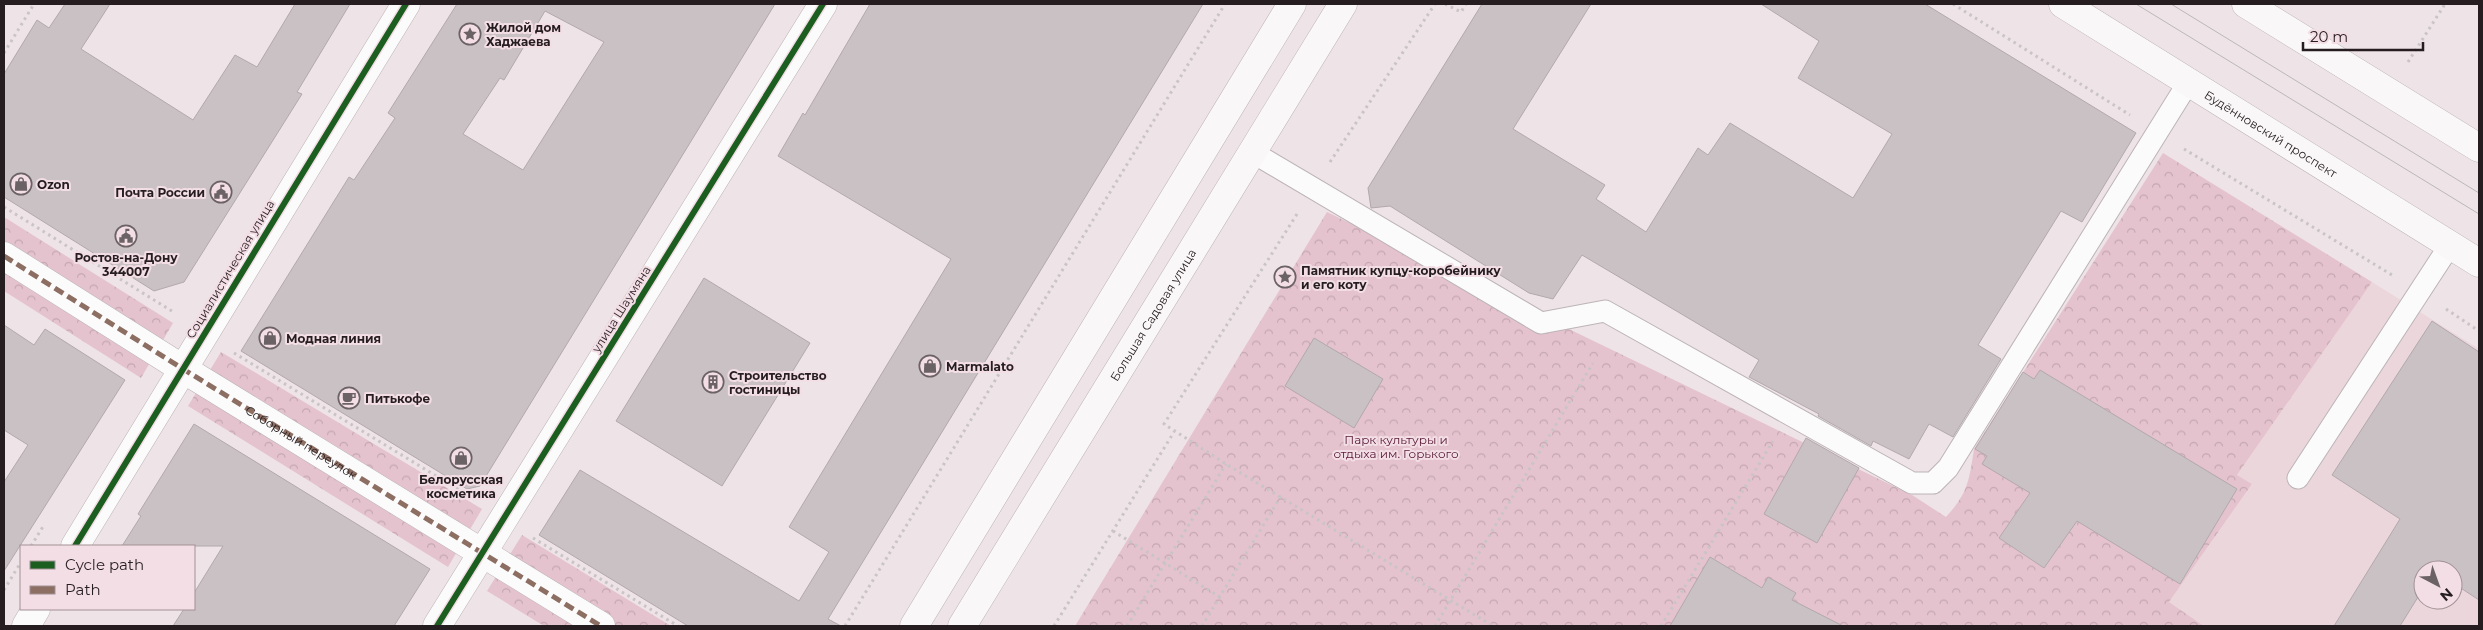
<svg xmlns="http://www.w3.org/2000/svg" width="2483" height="630" viewBox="0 0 2483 630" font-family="Montserrat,sans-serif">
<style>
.built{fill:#ebd6dc;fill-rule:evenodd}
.forest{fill:url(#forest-crowns)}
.building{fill:#cac1c4;stroke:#b2a9ac;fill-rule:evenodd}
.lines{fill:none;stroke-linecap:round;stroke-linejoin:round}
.service-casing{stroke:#bcb4b6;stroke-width:23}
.pedestrian-casing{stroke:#bcb4b6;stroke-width:29}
.minor-casing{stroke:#bcb4b6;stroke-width:29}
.tertiary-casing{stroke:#bcb4b6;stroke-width:29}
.secondary-casing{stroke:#bcb4b6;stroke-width:29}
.path{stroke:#c9c4c6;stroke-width:3;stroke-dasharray:2.5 4;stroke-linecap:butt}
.service{stroke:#fcfbfb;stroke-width:21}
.pedestrian{stroke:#fcfbfb;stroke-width:28}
.minor{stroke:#fcfbfb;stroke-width:28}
.tertiary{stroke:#fcfbfb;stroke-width:28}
.secondary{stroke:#faf7f8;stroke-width:28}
.tram{stroke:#bbb8b9;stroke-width:1}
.quiet{stroke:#8d6e63;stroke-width:5;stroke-dasharray:10 5;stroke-linecap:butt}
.cycleway-casing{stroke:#f3dee5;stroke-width:9}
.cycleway{stroke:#1b5e20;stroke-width:6}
.labels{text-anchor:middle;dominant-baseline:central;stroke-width:4;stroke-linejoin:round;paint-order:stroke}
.poi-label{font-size:12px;font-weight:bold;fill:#251d20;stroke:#f3dee5;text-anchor:start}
.street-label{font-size:12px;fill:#251d20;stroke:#f3dee5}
.park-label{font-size:12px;fill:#561634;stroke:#f3dee5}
</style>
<defs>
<pattern id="forest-crowns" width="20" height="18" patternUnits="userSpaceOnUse" patternTransform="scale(1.25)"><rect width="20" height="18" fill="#e5c3ce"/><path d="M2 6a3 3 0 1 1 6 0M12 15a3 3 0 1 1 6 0" fill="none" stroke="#c4a7b1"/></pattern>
</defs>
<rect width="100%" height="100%" fill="#eee3e6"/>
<path class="built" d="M2372 282 2479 349V626H2204L2169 602 2252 484 2237 475ZM2423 570H2453V600H2423Z"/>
<g class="forest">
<path d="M2163 153 2372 282 2237 475 2252 484 2169 602 2204 626H1075L1327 212 1912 495 1946 517C1968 493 1969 481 1974 449Z"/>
<path d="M4 217 173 323 141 378 4 291Z"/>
<path d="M221 352 482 509 448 567 188 406Z"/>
<path d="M522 535 671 626H544L487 591Z"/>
</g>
<g class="building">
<path d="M65 4H110L81 49 193 120 235 55 257 67 295 4H350L297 92 302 94 184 282 154 291 4 197V74L37 20 49 28Z"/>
<path d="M457 4H775L480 486 467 489 241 351 349 177 354 180 395 118 388 113ZM545 11 604 42 523 170 463 134 500 78 504 80Z"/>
<path d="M870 4H1203L828 619 841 626H688L539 535 580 470 799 601 829 552 789 527 951 259 778 156 803 113 805 115Z"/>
<path d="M1482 4H1591L1513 129 1605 185 1596 199 1646 232 1698 148 1708 155 1730 123 1853 198 1892 134 1798 78 1819 41 1761 4H1925L2136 133 2082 222 2061 211 1978 345 2001 359 1953 437 1929 424 1909 459 1873 441 1871 446 1818 416 1819 414 1749 377 1759 360 1582 255 1553 299 1529 293 1390 206 1371 208 1368 188Z"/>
<path d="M704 278 810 343 722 486 616 421Z"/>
<path d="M2432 321 2479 352V600L2453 583V570H2423V589L2400 626H2334L2400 519 2332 475Z"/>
<path d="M4 325 34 345 45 329 125 380 4 571V482L28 445 4 430Z"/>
<path d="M1314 338 1383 379 1354 428 1285 386Z"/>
<path d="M2040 370 2237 489 2180 584 2077 521 2044 568 1999 538 2030 493 1982 464 1987 456 1975 449 2023 372 2034 379Z"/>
<path d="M194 424 430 569 394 626H173L184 609H194V593L223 546H122L141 516 138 514Z"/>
<path d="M1806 438 1859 468 1817 543 1764 514Z"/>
<path d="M1710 557 1762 588 1768 577 1796 593 1792 600 1843 626H1670Z"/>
</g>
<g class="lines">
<g class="service-casing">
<g id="service">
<path d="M1252 152 1541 323 1605 311 1912 483H1933L1948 468 2188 83"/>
<path d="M2298 478 2450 245"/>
</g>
</g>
<g class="pedestrian-casing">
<path id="pedestrian" d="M4 256 183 369 601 626"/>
</g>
<g class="minor-casing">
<path id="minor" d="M437 626 823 4"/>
</g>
<g class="tertiary-casing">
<g id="tertiary">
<path d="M75 546 406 4"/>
<path d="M26 626 36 609"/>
</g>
</g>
<g class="secondary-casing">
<g id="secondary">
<path id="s1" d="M2063 4 2479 263"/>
<path d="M2246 4 2479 148"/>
<path d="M914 626 1292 4"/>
<path id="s2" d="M962 626 1343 4"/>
</g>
</g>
<g class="path">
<path d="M1445 4 1461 12 1466 4"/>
<path d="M1953 4 2130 115"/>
<path d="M4 53 34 4"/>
<path d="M2408 62 2445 4"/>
<path d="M2184 149 2392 275"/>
<path d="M1330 162 1435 4"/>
<path d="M4 207 175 313"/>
<path d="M1297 214 1164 424 1226 464 1493 626"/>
<path d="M2446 309 2479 331"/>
<path d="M234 353 474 499"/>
<path d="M1113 531 1220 597"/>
<path d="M533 538 678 626"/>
<path d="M31 546 44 525"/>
<path d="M4 590 21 562"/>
<path d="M845 626 1225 4"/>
<path d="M1054 626 1174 432"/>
<path d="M1127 626 1226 464"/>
<path d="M1202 626 1281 496"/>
<path d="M1435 626 1593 363"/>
<path d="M1661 626 1773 441"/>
</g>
<use href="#service" class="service"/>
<use href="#pedestrian" class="pedestrian"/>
<use href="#minor" class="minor"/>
<use href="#tertiary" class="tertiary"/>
<use href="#secondary" class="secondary"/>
<g class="tram">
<path d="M2136 4 2479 214"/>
<path d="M2171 4 2479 193"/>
</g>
<path class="quiet" id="s3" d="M4 256 183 369 601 626"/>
<g class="cycleway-casing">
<g id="cycleway">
<path d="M75 546 406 4"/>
<path d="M437 626 823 4"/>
</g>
</g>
<use href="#cycleway" class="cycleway"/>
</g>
<defs>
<g id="sight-ring" transform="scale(1.125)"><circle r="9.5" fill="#f3dee5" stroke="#6b6265" stroke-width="1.5"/><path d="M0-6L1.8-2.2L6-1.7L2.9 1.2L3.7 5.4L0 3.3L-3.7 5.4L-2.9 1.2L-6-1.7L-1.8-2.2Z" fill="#6b6265"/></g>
<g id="shop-ring" transform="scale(1.125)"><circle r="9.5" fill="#f3dee5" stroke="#6b6265" stroke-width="1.5"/><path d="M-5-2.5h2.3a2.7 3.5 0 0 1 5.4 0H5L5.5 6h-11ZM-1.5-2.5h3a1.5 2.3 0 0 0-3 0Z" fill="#6b6265"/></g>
<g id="civic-ring" transform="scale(1.125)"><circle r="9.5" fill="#f3dee5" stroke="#6b6265" stroke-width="1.5"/><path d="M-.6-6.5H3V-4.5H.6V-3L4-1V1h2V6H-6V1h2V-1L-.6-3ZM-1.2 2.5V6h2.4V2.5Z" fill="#6b6265"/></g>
<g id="building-ring" transform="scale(1.125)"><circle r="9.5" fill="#f3dee5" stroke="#6b6265" stroke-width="1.5"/><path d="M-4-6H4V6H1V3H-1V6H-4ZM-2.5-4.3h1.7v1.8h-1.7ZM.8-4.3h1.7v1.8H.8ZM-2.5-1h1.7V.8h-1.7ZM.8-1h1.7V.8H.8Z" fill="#6b6265"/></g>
<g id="cafe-ring" transform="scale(1.125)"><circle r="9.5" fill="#f3dee5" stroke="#6b6265" stroke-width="1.5"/><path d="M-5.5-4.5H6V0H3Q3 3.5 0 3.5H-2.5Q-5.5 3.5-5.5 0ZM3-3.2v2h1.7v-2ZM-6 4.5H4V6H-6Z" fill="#6b6265"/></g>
</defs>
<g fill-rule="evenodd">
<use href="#sight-ring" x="470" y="34"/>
<use href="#shop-ring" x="21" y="184"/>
<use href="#civic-ring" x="221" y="192"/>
<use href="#civic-ring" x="126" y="236"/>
<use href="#sight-ring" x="1285" y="277"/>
<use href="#shop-ring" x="270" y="338"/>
<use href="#shop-ring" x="930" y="366"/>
<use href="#building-ring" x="713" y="382"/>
<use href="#cafe-ring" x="349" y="398"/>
<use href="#shop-ring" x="461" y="458"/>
</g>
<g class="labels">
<g class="poi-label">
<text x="486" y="27">Жилой дом<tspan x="486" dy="14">Хаджаева</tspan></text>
<text x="37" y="184">Ozon</text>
<text x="205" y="192" text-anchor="end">Почта России</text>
<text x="126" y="257" text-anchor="middle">Ростов-на-Дону<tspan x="126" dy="14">344007</tspan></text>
<text x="1301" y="270">Памятник купцу-коробейнику<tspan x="1301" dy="14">и его коту</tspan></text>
<text x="286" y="338">Модная линия</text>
<text x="946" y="366">Marmalato</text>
<text x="729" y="375">Строительство<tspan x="729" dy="14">гостиницы</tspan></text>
<text x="365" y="398">Питькофе</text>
<text x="461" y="479" text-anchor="middle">Белорусская<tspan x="461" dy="14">косметика</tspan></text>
</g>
<g class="street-label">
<text stroke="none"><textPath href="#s1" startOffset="245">Будённовский проспект</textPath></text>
<text transform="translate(230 269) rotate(-59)">Социалистическая улица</text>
<text transform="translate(621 309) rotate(-58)">улица Шаумяна</text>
<text stroke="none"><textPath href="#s2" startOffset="365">Большая Садовая улица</textPath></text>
<text stroke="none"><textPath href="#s3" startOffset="351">Соборный переулок</textPath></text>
</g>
<g class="park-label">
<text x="1396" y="439">Парк культуры и<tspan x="1396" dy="14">отдыха им. Горького</tspan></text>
</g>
</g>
<rect width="2483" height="630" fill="none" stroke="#251d20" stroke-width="10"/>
<rect x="20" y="545" width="175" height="65" fill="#f3dee5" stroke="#a19196"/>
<rect x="30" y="561" width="25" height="8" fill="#1b5e20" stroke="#a19196"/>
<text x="65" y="570" font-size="15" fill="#251d20">Cycle path</text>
<rect x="30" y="586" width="25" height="8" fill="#8d6e63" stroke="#a19196"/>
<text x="65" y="595" font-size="15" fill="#251d20">Path</text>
<g transform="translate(2438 585) rotate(139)"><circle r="24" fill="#f3dee5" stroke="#a19196"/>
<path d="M0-4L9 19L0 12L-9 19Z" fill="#6b6265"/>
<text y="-8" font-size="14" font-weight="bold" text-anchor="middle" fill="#251d20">N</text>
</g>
<path d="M2303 42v8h120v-8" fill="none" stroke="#251d20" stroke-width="2.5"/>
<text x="2310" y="42" font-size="15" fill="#251d20" stroke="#f3dee5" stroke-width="4" paint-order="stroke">20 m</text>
</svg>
